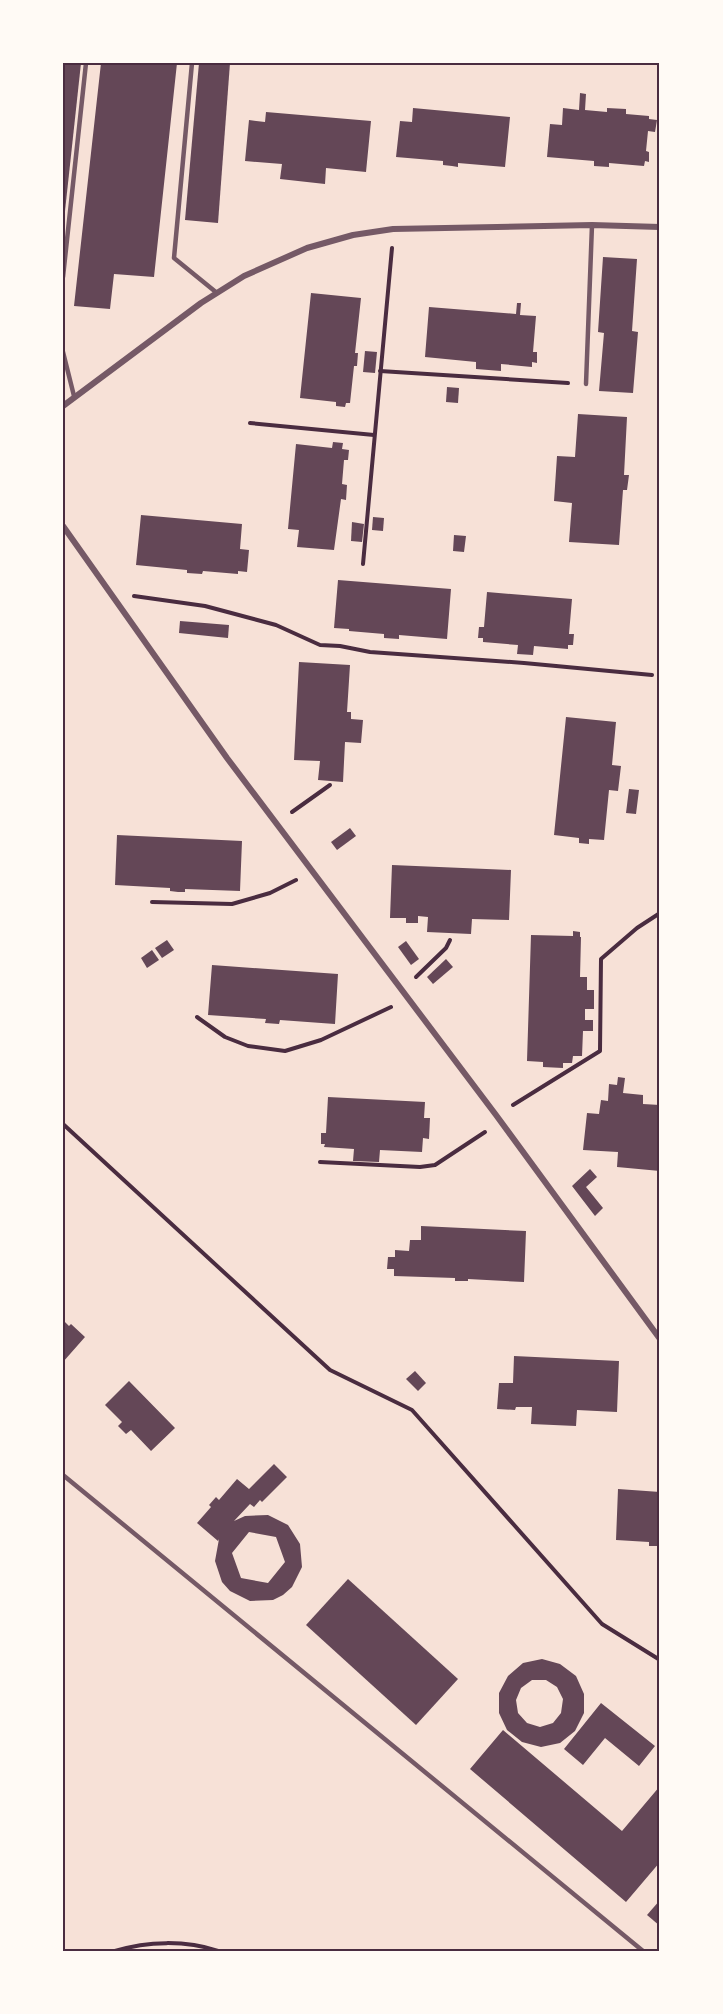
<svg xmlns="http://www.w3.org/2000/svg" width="723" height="2014" viewBox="0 0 723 2014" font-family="'Work Sans',sans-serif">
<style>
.building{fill:#644757;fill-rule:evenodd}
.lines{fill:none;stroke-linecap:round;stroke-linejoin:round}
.path{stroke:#4a2c40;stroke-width:4}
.service{stroke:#755966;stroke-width:4.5}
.minor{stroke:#755966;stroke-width:6}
.neatline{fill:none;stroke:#4a2c40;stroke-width:2}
</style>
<rect width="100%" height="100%" fill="#f7e1d7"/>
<g class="building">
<path d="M63 63H81L65 211H63Z"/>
<path d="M101 63H177L154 277 114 274 110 309 74 306Z"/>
<path d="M199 63H230L218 223 185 220Z"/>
<path d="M580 93 586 94 585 110 607 112V108L626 109V114L649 116V119L657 120 655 132 648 131 646 151 649 152V162L645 161 644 166 609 163V167L594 166V161L547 157 550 124 562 125 563 108 579 110Z"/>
<path d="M413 108 510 117 505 167 458 163V167L452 166 443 165V161L396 157 400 121 412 122Z"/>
<path d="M266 112 371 121 366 172 326 168 325 184 280 179 282 164 245 161 249 120 265 122Z"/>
<path d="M603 257 637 259 632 331 638 332 633 393 599 391 604 333 598 332Z"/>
<path d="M311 293 361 298 355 353H358L357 366H354L350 403H346L345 407 336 406V402L300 398Z"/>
<path d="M517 303H521L520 315 536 316 533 352H537V363L532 362V367L501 364V371L476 369V362L425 357 429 307 516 314Z"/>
<path d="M365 351 377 352 375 373 363 372Z"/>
<path d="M447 387 459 388 458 403 446 402Z"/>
<path d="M578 414 627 417 624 475H629L627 490H623L619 545 569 542 572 503 554 501 557 456 575 457Z"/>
<path d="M333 442 343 443 342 449 349 450 348 460H344L342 484 347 485 346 500 341 499 334 550 297 547 299 530 288 529 296 444 332 448Z"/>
<path d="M141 515 242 524 240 549 249 550 247 572 238 571V574L203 571 202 574 187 573V570L136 565Z"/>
<path d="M373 517 384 518 383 531 372 530Z"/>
<path d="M352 522 364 524 362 542 351 541Z"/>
<path d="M454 535 466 536 464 552 453 551Z"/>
<path d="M338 580 451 589 447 639 399 635V639L384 638V634L349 631V629L334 628Z"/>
<path d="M487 592 572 599 569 634H574L573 645H568V649L534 646 533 655 517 654 518 645 483 642V638H478L479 627H484Z"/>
<path d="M180 621 229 625 228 638 179 633Z"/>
<path d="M299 662 350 665 347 712H351V719L363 720 361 743 345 742 343 782 318 780 320 761 294 760Z"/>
<path d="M566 717 616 722 612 765 621 766 618 791 609 790 604 840 589 839V844L579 843V838L554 835Z"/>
<path d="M629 789 639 790 636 814 626 813Z"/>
<path d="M350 828 356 836 337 850 331 842Z"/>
<path d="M117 835 242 841 240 891 185 889V892H178L170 891V888L115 885Z"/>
<path d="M392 865 511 870 509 920 472 919 471 934 427 932 428 917 418 916V923H406V918H390Z"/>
<path d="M573 931 580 932V937H581L580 977H587V990H594V1009H585V1020H593V1031H583L582 1056H573L572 1063H563V1068L543 1067V1062L527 1061 531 935 573 936Z"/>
<path d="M167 940 174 950 162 958 155 948Z"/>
<path d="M406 941 419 959 411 965 398 947Z"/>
<path d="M152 950 159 960 147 968 141 958Z"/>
<path d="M446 959 453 967 433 984 427 977Z"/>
<path d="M212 965 338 974 335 1024 280 1020 279 1024 265 1023 266 1019 208 1015Z"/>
<path d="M618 1077 625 1078 623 1093 643 1095V1104L660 1105V1171L617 1167 618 1152 583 1150 587 1113 599 1114 601 1100 608 1101 609 1084 617 1085Z"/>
<path d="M328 1097 425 1102 424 1118H430L429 1139 423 1138 422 1152 380 1150 379 1162 353 1161 354 1149 324 1147 325 1144H321V1133H326Z"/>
<path d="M590 1169 597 1177 586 1187 603 1208 595 1216 572 1186Z"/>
<path d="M421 1226 526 1231 524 1282 468 1279V1281H455V1278L394 1276V1269H387L388 1257H395V1250L409 1251 410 1240H421Z"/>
<path d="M63 1320 69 1326 71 1324 85 1337 63 1362Z"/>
<path d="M514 1356 619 1361 617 1412 577 1410 576 1426 531 1424 532 1407H516L515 1410 497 1409 499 1383H513Z"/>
<path d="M415 1371 426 1383 418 1391 406 1379Z"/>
<path d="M129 1381 175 1428 151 1451 131 1430 126 1434 118 1426 122 1422 105 1405Z"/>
<path d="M274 1464 287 1477 262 1502 260 1500 254 1507 250 1504 234 1521 245 1516 268 1515 288 1525 300 1544 302 1567 292 1587 283 1595 273 1600 250 1601 230 1591 222 1582 215 1561 219 1539 218 1541 197 1523 211 1507 209 1505 216 1497 219 1500 237 1479 249 1489ZM249 1532 276 1537 285 1562 268 1583 241 1578 232 1553Z"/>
<path d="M618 1489 660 1492V1546H649V1542L616 1540Z"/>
<path d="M348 1579 458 1679 416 1725 306 1625Z"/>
<path d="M542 1659 560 1664 576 1676 584 1694V1713L575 1731 560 1743 541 1747 522 1742 507 1730 499 1713V1693L508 1676 523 1663ZM532 1680H546L557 1687 563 1699 561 1713 553 1723 540 1727 527 1723 518 1713 516 1700 521 1688Z"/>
<path d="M601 1703 655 1746 639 1766 605 1738 583 1765 564 1749Z"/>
<path d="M503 1730 622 1831 660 1786V1862L626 1902 470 1769Z"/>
<path d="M660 1900V1926L647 1915Z"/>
</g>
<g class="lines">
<g class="path">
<path d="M380 371 568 383"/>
<path d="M250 423 374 435"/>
<path d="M363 564 392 248"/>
<path d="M134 596 205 606 235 614 276 625 320 645 340 646 370 652 524 663 652 675"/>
<path d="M292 812 330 785"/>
<path d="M152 902 232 904 270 893 296 880"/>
<path d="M416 977 446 948 450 940"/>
<path d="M197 1017 225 1037 248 1046 285 1051 321 1040 391 1007"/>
<path d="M513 1105 600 1051 601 959 637 928 660 913"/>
<path d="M63 1124 330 1370 412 1410 602 1624 660 1660"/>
<path d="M320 1162 420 1167 435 1165 485 1132"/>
<path d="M115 1951C147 1941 186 1940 218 1951"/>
</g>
<g class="service">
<path d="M192 63 174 258 217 293"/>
<path d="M63 277 86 63"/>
<path d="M63 352 74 396"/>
<path d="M586 384 592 225"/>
<path d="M63 1475 643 1951"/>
</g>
<g class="minor">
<path d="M63 406 201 303 244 276 307 248 353 235 393 229 592 225 660 227"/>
<path d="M63 526 227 758 496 1115 660 1339"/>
</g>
</g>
<rect width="723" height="2014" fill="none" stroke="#fffaf5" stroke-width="129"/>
<rect x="64" y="64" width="594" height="1886" class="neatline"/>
</svg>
